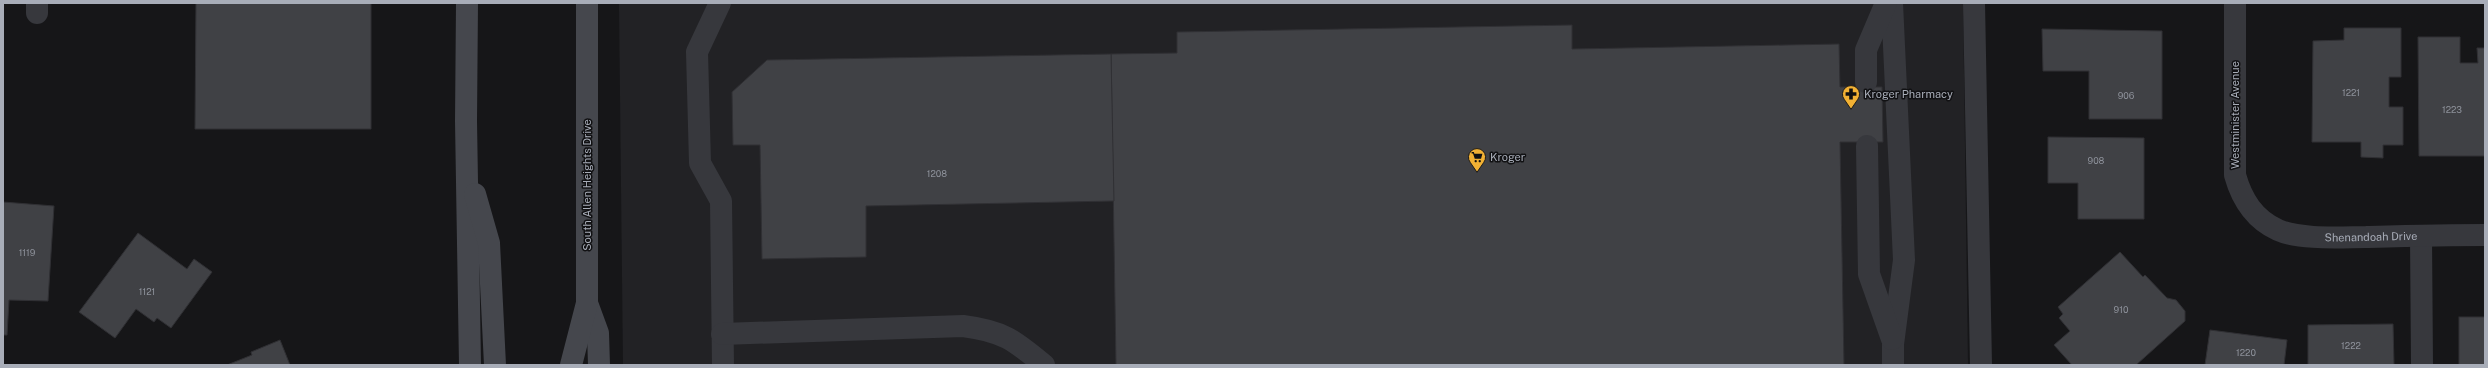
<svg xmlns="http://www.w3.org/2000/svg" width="2488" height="368" viewBox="0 0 2488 368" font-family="'Public Sans',sans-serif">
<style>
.built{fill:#222225}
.building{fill:#404145;stroke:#303034}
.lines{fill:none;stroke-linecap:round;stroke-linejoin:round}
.service{stroke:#37383d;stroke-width:22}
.minor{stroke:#37383d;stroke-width:22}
.secondary{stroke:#45474d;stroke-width:22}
.labels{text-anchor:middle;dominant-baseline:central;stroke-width:3;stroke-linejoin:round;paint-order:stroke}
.number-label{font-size:9px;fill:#8e929b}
.poi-label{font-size:11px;fill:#a8adb8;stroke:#111113;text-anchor:start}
.street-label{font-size:11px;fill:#a8adb8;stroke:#111113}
</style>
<rect width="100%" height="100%" fill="#161618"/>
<path class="built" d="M619 3H1963L1968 365H623Z"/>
<g class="building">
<path d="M196 3H371V129H195Z"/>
<path d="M1572 25V49L1839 44 1840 87H1882L1883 142H1840L1844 365H1116L1111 54 1177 53V32Z"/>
<path d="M2344 28H2401V77H2389V107H2403V145H2383V158L2361 157V142H2312L2313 41 2344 40Z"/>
<path d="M2042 29 2162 31V119H2089V71H2043Z"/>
<path d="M2418 37H2460V63H2478L2477 48H2485V156H2419Z"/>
<path d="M1111 54 1114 201 866 206V257L762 259 760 145H733L732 92 767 60Z"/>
<path d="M2048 137 2144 138V219H2078V183H2048Z"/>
<path d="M3 202 54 206 48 301 9 300 7 335H3Z"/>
<path d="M138 233 187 269 194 259 212 272 171 328 157 318 154 322 136 309 115 338 79 312Z"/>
<path d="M2120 252 2143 277 2145 275 2167 298 2176 300 2185 311V321L2136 365H2072L2054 345 2070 331 2059 318 2063 314 2058 307Z"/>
<rect x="2459" y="317" width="26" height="48"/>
<path d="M2393 324 2394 365H2308V325Z"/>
<path d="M2210 330 2287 340 2284 365H2205Z"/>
<path d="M280 340 290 365H227L252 355 251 352Z"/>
</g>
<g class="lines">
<g class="service">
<path d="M720 3 697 52 700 163 721 201 723 365"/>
<path d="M1892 3 1904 260 1893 344V365"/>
<path d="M1974 3 1981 365"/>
<path d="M37 13V3"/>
<path d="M1866 82V50L1886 3"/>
<path d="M1867 146 1869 274 1892 339"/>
<path d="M2421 236 2422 365"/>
<path d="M722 334 963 326C1003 331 1014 340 1044 365"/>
</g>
<path class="minor" id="s1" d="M2235 3V175C2242 200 2254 219 2278 230 2300 240 2343 237 2366 237 2406 236 2445 235 2485 235"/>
<g class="secondary">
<path d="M467 3 466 121 470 365"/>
<path d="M475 194 489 243 495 365"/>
<path d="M587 303 598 333 599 365"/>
<path d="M571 365 587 303V3"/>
</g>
</g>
<defs>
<g id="pharmacy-pin" transform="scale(0.9)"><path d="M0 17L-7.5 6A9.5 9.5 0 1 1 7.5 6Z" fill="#f2b134" stroke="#111113"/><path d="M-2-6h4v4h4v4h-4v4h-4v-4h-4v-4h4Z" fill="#111"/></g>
<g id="supermarket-pin" transform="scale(0.9)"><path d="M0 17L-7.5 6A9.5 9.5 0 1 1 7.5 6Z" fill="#f2b134" stroke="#111113"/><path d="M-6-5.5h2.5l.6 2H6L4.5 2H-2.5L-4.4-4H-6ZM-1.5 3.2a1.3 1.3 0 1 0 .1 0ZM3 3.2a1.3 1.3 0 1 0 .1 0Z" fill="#111"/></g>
</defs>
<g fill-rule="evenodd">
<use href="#pharmacy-pin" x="1851" y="94"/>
<use href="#supermarket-pin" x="1477" y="157"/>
</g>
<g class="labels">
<g class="number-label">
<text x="2351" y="92">1221</text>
<text x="2126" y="95">906</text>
<text x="2452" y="109">1223</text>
<text x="2096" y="160">908</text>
<text x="937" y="173">1208</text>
<text x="27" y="252">1119</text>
<text x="147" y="291">1121</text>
<text x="2121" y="309">910</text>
<text x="2351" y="345">1222</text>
<text x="2246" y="352">1220</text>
</g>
<g class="poi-label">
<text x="1864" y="94">Kroger Pharmacy</text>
<text x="1490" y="157">Kroger</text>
</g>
<g class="street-label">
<text transform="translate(2235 115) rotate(-90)">Westminister Avenue</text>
<text transform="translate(587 185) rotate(-90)">South Allen Heights Drive</text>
<text stroke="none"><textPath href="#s1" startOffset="338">Shenandoah Drive</textPath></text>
</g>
</g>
<rect width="2488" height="368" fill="none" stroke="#a8adb8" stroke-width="8"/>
</svg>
